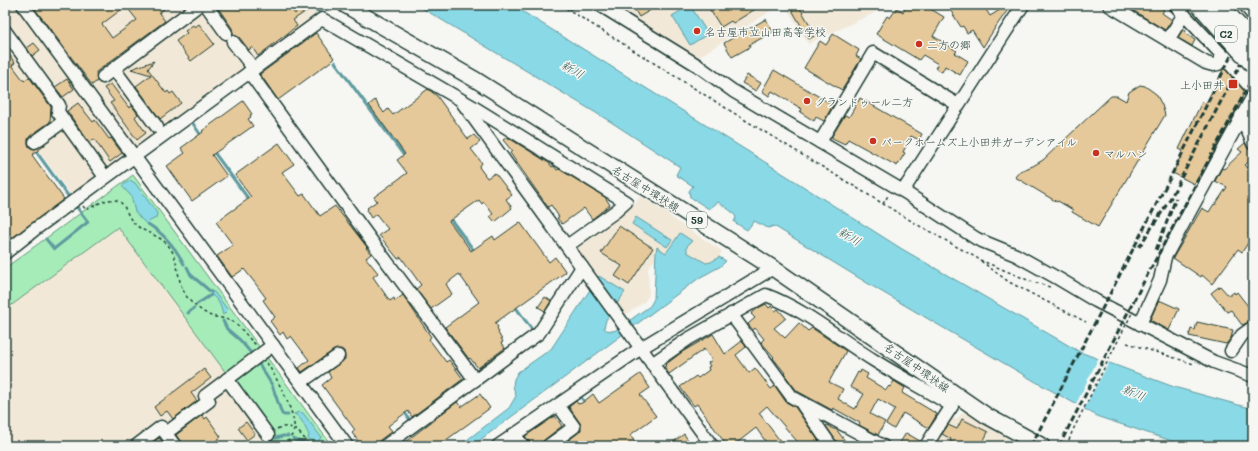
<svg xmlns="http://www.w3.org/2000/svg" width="1258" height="451" viewBox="0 0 1258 451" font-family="Mali,'Klee One',sans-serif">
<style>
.built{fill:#f1e8d8}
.green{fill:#a6ecb9;stroke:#629476}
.water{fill:#8ad9e6;stroke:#5f9b9f}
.pier{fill:#f6f6f2}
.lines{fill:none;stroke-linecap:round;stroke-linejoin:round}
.stream{stroke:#5f9b9f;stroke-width:3}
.building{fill:#e6c99a;stroke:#1f3d34;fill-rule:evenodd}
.minor-casing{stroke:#1f3d34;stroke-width:15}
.major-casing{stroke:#1f3d34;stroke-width:18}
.highway-casing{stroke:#1f3d34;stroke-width:20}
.path{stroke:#1f3d34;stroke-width:1.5;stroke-dasharray:3 3;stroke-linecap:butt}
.minor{stroke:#f6f6f2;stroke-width:12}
.major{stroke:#f6f6f2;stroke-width:15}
.highway{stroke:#f6f6f2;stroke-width:17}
.rail{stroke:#1f3d34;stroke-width:3;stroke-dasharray:6 3;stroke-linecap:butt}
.highway-bridge-casing{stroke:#1f3d34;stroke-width:20;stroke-linecap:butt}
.path-bridge{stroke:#1f3d34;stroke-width:1.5;stroke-dasharray:3 3;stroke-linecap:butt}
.highway-bridge{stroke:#f6f6f2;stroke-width:17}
.poi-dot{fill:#c8321e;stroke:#f6f6f2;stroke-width:1.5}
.labels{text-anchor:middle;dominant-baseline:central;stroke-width:3;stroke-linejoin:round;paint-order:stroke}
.shield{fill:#f6f6f2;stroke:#60746d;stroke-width:1}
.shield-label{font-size:10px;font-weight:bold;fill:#1f3d34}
.poi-label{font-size:11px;fill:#1f3d34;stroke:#f6f6f2;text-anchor:start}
.street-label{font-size:11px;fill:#1f3d34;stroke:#f6f6f2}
.water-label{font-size:12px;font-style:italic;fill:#345c58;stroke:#f6f6f2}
</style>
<rect width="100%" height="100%" fill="#f6f6f2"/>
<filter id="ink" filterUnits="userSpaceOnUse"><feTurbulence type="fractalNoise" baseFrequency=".025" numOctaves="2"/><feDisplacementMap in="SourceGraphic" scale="8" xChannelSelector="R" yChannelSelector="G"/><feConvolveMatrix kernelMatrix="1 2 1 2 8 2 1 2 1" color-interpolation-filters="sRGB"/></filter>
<g filter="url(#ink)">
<g class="built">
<path d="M11 5H17L126 155V157L72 196 5 106V11Z"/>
<path d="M29 5H306L321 13 136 149H134Z"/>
<path d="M614 5H780L697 58Z"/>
<path d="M785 5H891L808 44Z"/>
<path d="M640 196 665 212 679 223 722 251 719 257 711 262 706 263 687 252V246L680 233 666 253 656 252 655 260 648 267 649 295 644 302 624 316 617 305 625 292 599 277 598 278 575 247 576 244 635 204Z"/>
<path d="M118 226 272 435 257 446H5V310Z"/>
<path d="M965 410 986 425 1018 444V446H932L950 416 956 420Z"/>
</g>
<path class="green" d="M133 175 332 446H257L272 435 118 227 5 310V268Z"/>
<g class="water">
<path d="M417 5H512L749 152 902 249 1080 352 1174 387 1253 409V446H1187L1099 417 1036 382 877 289 774 226 768 228 754 221 747 230 734 222 736 217 731 211 718 202 709 209 690 197 689 191 693 186 676 175 680 167 611 122Z"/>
<path d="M690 5 708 34 690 45 672 16Z"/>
<path d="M130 180 135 183 157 213 156 218 150 221 147 224 142 220 135 212 131 196 122 186Z"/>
<path d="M636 217 672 240 667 247 632 224Z"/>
<path d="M680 233 692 241 687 246V252L706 263 711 262 719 257 726 261 721 266 699 278 472 446H459L509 408 516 396 513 386 514 379 518 372 551 349 599 276 625 292 606 320 604 328 606 330 613 331 616 330 650 306 654 299 656 252 657 247 666 253Z"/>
<path d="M211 292H214L228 310 223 315C221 307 219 299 211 295Z"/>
<path d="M299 412 303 413 321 437 320 439 318 442 308 439 309 435C305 428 302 417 294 414Z"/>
</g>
<path class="pier" d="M1099 357 1110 361 1083 410 1075 406Z"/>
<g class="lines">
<g class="stream">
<path d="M308 5 321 13"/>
<path d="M5 9 9 5"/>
<path d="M335 62 405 157"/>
<path d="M192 122 202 137"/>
<path d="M27 139 69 197"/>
<path d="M213 151 250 201"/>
<path d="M449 217 475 252"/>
<path d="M148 224C165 234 175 247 184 264"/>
<path d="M46 239 54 249 88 222 76 206"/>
<path d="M187 267 191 275 211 292"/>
<path d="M197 304 211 295"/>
<path d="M514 305 533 331"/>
<path d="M188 313 194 308"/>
<path d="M223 321 227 329 240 340 251 353"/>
<path d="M259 364 272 385 282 414 284 415H288"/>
<path d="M580 396 586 404"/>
<path d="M403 410 410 420"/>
<path d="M276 438 283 436H288"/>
<path d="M293 439 300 442H305"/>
<path d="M267 446 268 444"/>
</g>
</g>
<g class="building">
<path d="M32 5H160L164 9 159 13 165 21 96 72 97 81 92 85ZM126 6 137 20 112 38 102 24Z"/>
<path d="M216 5H254L257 9 263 5H287L295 14 300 5 308 10 293 20 297 26 258 56 252 47 249 50 239 37 233 35 232 28Z"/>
<path d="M632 5H659L639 17Z"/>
<path d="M718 5H762L733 23 731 21 721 27 710 10Z"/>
<path d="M789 5H798L816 35 809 39Z"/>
<path d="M907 5H924L944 17 933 36 957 51 955 53 968 61 960 75 945 66 942 72 935 68 938 64 923 55 919 60 876 34 887 16 890 18 897 8 903 12Z"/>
<path d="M947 5H983L990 16 1008 5H1011L995 28 983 47 972 30 967 33 963 26 961 27Z"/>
<path d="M1124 5H1157L1164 10 1162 13 1172 20 1165 30Z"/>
<path d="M766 19 773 32 749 45 750 47 732 57 724 43Z"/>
<path d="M199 24 214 44 191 61 176 41 187 33 185 31 193 25 195 27Z"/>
<path d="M1183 29 1186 31 1185 33 1195 40 1192 46 1178 38Z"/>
<path d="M316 33 334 58 330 62 278 100 260 74Z"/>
<path d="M833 34 859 50 856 56 861 59 842 90 804 68 820 41 826 45Z"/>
<path d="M34 43 40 50 32 56 27 48Z"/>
<path d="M5 49 15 63 12 65 24 81 29 77 51 107 50 122 30 136 28 139V143L29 147 35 149 45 144V145L32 155 64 199 12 238 5 228V193L9 181 5 175Z"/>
<path d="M154 61 148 69 166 93 168 91 170 94 173 92 181 103 160 119 136 86 151 75 131 69Z"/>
<path d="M1224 68 1245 92 1208 163 1207 162 1194 184 1173 173 1183 151 1179 149 1202 102 1206 103Z"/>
<path d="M774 70 833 105 824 121 816 117 814 121 800 112 802 109 772 91 769 96 762 91Z"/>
<path d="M747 75 761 83 756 91 742 83Z"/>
<path d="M67 79 74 89 63 97 55 87Z"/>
<path d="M111 84 129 108 132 106 138 114 135 117 146 133 137 140 110 103 114 101 104 88Z"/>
<path d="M1140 85 1145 86 1156 94 1162 105 1165 115 1098 227 1072 212 1073 210 1058 201 1057 202 1015 177 1020 171 1033 166 1043 160 1111 96H1117L1126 101 1129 92Z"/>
<path d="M428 89 437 96 468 139 474 135 480 142 471 149 482 163 479 167 487 178 495 173 512 195 506 199 512 208 495 222 490 216 493 214 484 202 482 204 479 200 449 221 471 251 493 236 495 240 520 222 549 262 555 257 566 272 495 323 498 327 497 328 499 332 498 333 501 338 503 342 501 343 505 348 478 368 470 358 469 359 445 327 479 302 459 274 446 284 452 294 431 309 416 289 421 285 401 257 398 259 379 235 388 229 376 214 371 218 367 211 368 209 367 208 377 201 374 197 407 173 397 160 405 154 369 105 375 100 384 113 388 109 393 115Z"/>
<path d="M860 98 922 134 919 140 911 136 903 152 905 153 897 166 848 139 845 144 832 138V136L845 115 849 117Z"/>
<path d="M243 101 252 114 250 115 251 117 248 119 253 126 212 155 227 176 192 201 167 166 185 153 181 148 203 132 202 131Z"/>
<path d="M78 103 93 122 95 120 109 139 111 138 122 153 110 162 94 139 89 142 67 111Z"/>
<path d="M507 137 549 163 552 167 554 166 557 170 559 169 605 197 610 205 592 219 584 208 562 224 557 218 559 217 551 205 548 207 510 153 512 151 503 140Z"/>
<path d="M279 143 294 164 282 172 300 196 304 194 320 216 335 206 367 247 366 248 371 254 366 258 378 273 373 277 390 301 394 298 395 301 403 295 431 337 429 339 446 362 449 360 463 379 412 417 408 411 388 426 392 431 380 440 377 446 373 442 368 446H362L352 433 355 430 322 385 331 378 328 372 345 359V356L344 351 341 349 334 350 302 372 299 368 309 360 291 336 287 339 283 332 280 335 270 321 275 317 263 300 266 298 255 283 244 269 232 277 217 256 233 245 216 222 251 197 235 175Z"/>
<path d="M1245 143 1248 149 1253 150V158L1245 165 1253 173V227L1248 234 1252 237 1242 252 1238 249 1212 284 1202 275 1201 277 1173 258 1202 208 1209 212 1214 204 1215 205 1227 187 1215 181 1222 168 1224 169 1242 152 1238 149Z"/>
<path d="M619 226 653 248 629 285 615 276 622 266 601 253Z"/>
<path d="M1220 286 1229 296 1234 292 1235 294 1237 292 1248 306 1253 302V320L1242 325 1231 310 1227 312 1220 302 1219 303 1211 293Z"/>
<path d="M545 297 551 301 545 311 538 307Z"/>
<path d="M1159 300 1179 309 1169 330 1150 320Z"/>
<path d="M766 304 769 308 771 306 775 311 778 309 786 318 774 328 785 338 799 323 808 331 812 328 846 351 829 382 843 389 838 399 855 409 864 394 850 387 858 372 860 373 861 370 868 374 866 378 886 390 889 386 890 387 894 381 905 388 902 393 937 414 929 428 903 413 894 429 886 424 895 409 878 399 870 414 885 422 878 435 859 425 860 423 833 408 832 410 797 391 784 374 785 373 773 358 774 357 761 342 764 339 755 328 753 330 748 324 755 318 751 314 758 308Z"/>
<path d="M1197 322 1233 330 1231 338 1226 344 1189 336 1191 329 1195 330Z"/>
<path d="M713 334 725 354 742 341 746 347 736 355 749 373 755 368 771 389 775 386 786 402 795 407 822 446H801L767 406 759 413 784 446H760L766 442 756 428 733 446H727L697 404 694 406 680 387 696 376 698 378 709 370 708 367 710 366 708 363 712 360 704 349 669 374 664 367 666 366 665 365 682 352Z"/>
<path d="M204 369 211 378 191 393 197 401 173 419 167 411 160 416 154 407Z"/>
<path d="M640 374 650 388 640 395 656 416 630 435 638 446H561L578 433 581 430 580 423 569 407 576 401 578 404 582 403 593 394 599 403Z"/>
<path d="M480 394 490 408 438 446H436L434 444 431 446H400L457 402 461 407Z"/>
<path d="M202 415 205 419 207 417 221 437 209 446H182L181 442 176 435Z"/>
<path d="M555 416 562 426 544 440 540 446H533L525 436Z"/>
<path d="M962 419 988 432 981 446H955L956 444 950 441 951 439 942 434 948 425 957 429Z"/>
<path d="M246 422 255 434 247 440 238 428Z"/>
<path d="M828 425 833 429H836L849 446H838L837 442 826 426Z"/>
<path d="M906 433 920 441 919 446H898Z"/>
<path d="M684 434 688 440 680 446H668Z"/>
<path d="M159 438 166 446H148Z"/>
</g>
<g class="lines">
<g class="minor-casing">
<g id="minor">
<path d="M23 5 347 446"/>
<path d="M206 5 226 33"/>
<path d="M600 5 697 65 733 91 903 191 977 239 1016 255 1059 279 1096 301 1214 362 1253 376"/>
<path d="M1109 5 1206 63 1213 65 1218 64 1222 55"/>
<path d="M1175 5 1222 55 1253 90"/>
<path d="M1245 5 1253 15"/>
<path d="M5 31 59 105 58 112 105 177"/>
<path d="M1168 40 1184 14"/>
<path d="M233 42 254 69"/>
<path d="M114 69 157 127"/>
<path d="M249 72 373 243 475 380"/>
<path d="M103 77 199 5"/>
<path d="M462 102 712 446"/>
<path d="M1241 116 1253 143"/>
<path d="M35 142 64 121"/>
<path d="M820 142 873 53 958 105"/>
<path d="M903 191 1023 5"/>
<path d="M5 253 34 230 322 19 475 108 626 202 616 211 567 246"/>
<path d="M731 314 792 397 883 446"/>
<path d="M1140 324 1160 280 1165 257 1253 96"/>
<path d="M1231 351 1242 335 1253 327"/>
<path d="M652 364 688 339 766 295C806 310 839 339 875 361 900 377 927 390 952 406L934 433 926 446"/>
<path d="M227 379 268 435"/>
<path d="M301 382 338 356"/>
<path d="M802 404 831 446"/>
<path d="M166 433 209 401 205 396 273 345"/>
<path d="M514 434 523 446"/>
<path d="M136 446 161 427 175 446"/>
<path d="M385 446 539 333 582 267"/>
<path d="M498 446 641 348 773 268"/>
<path d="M548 446 574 427 558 405"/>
</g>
</g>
<g class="major-casing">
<path id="major" d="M345 5 476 80 773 268 987 416 1042 446"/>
</g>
<g class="highway-casing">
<path id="highway" d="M1235 56 1253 75"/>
</g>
<g class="path">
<path d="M561 5 745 120 918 225 977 258 1009 282 1086 322"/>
<path d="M570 10 574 5"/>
<path d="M883 204 889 194"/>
<path d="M83 206 86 210C95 206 105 198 115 200 126 202 126 215 133 222 145 235 163 234 172 251 181 269 175 284 191 302 197 307 204 313 211 316 218 318 228 318 234 323 242 328 248 338 256 345"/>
<path d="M980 260 1030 281 1050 287"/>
<path d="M1127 343 1194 364"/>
<path d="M267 363C276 377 296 413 294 429 293 436 288 440 286 446"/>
<path d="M277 429C292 421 302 435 310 446"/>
</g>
<use href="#minor" class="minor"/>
<use href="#major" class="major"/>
<use href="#highway" class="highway"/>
<g class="rail">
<path d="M1139 247 1169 201 1253 40"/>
<path d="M1156 250 1176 198"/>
<path d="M1031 446 1171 176 1253 12"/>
<path d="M1059 446 1142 285 1253 77"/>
</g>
<g class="highway-bridge-casing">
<g id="highway-bridge">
<path d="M1200 5 1253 64"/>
<path d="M1219 5 1253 42"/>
</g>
</g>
<path class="path-bridge" d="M1067 446 1072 432 1133 311"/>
<use href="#highway-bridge" class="highway-bridge"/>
</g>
</g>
<g class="poi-dot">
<circle cx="697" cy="31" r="4"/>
<circle cx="919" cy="44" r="4"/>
<rect x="1228" y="79" width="10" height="10" rx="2"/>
<circle cx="807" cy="101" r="4"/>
<circle cx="873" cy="141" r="4"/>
<circle cx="1096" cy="153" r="4"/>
</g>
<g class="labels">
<g class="shield">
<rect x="1215" y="26" width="22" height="16" rx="3"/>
<rect x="687" y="212" width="20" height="16" rx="3"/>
</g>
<g class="shield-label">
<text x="1226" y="34">C2</text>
<text x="697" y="220">59</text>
</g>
<g class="poi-label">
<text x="705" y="31">名古屋市立山田高等学校</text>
<text x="927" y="44">二方の郷</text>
<text x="1224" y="84" text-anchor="end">上小田井</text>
<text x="815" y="101">グランドゥール二方</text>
<text x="881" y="141">パークホームズ上小田井ガーデンアイル</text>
<text x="1104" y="153">マルハン</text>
</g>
<g class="street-label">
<text transform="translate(646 188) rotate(32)">名古屋中環状線</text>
<text transform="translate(917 367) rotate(35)">名古屋中環状線</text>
</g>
<g class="water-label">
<text transform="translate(573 69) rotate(30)">新川</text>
<text transform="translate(850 236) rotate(30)">新川</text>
<text transform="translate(1134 392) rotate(23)">新川</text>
</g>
</g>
<rect width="1258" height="451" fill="none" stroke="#f6f6f2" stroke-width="20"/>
<rect x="10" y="10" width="1238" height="431" fill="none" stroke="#1f3d34" stroke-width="1.5" filter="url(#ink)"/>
</svg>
